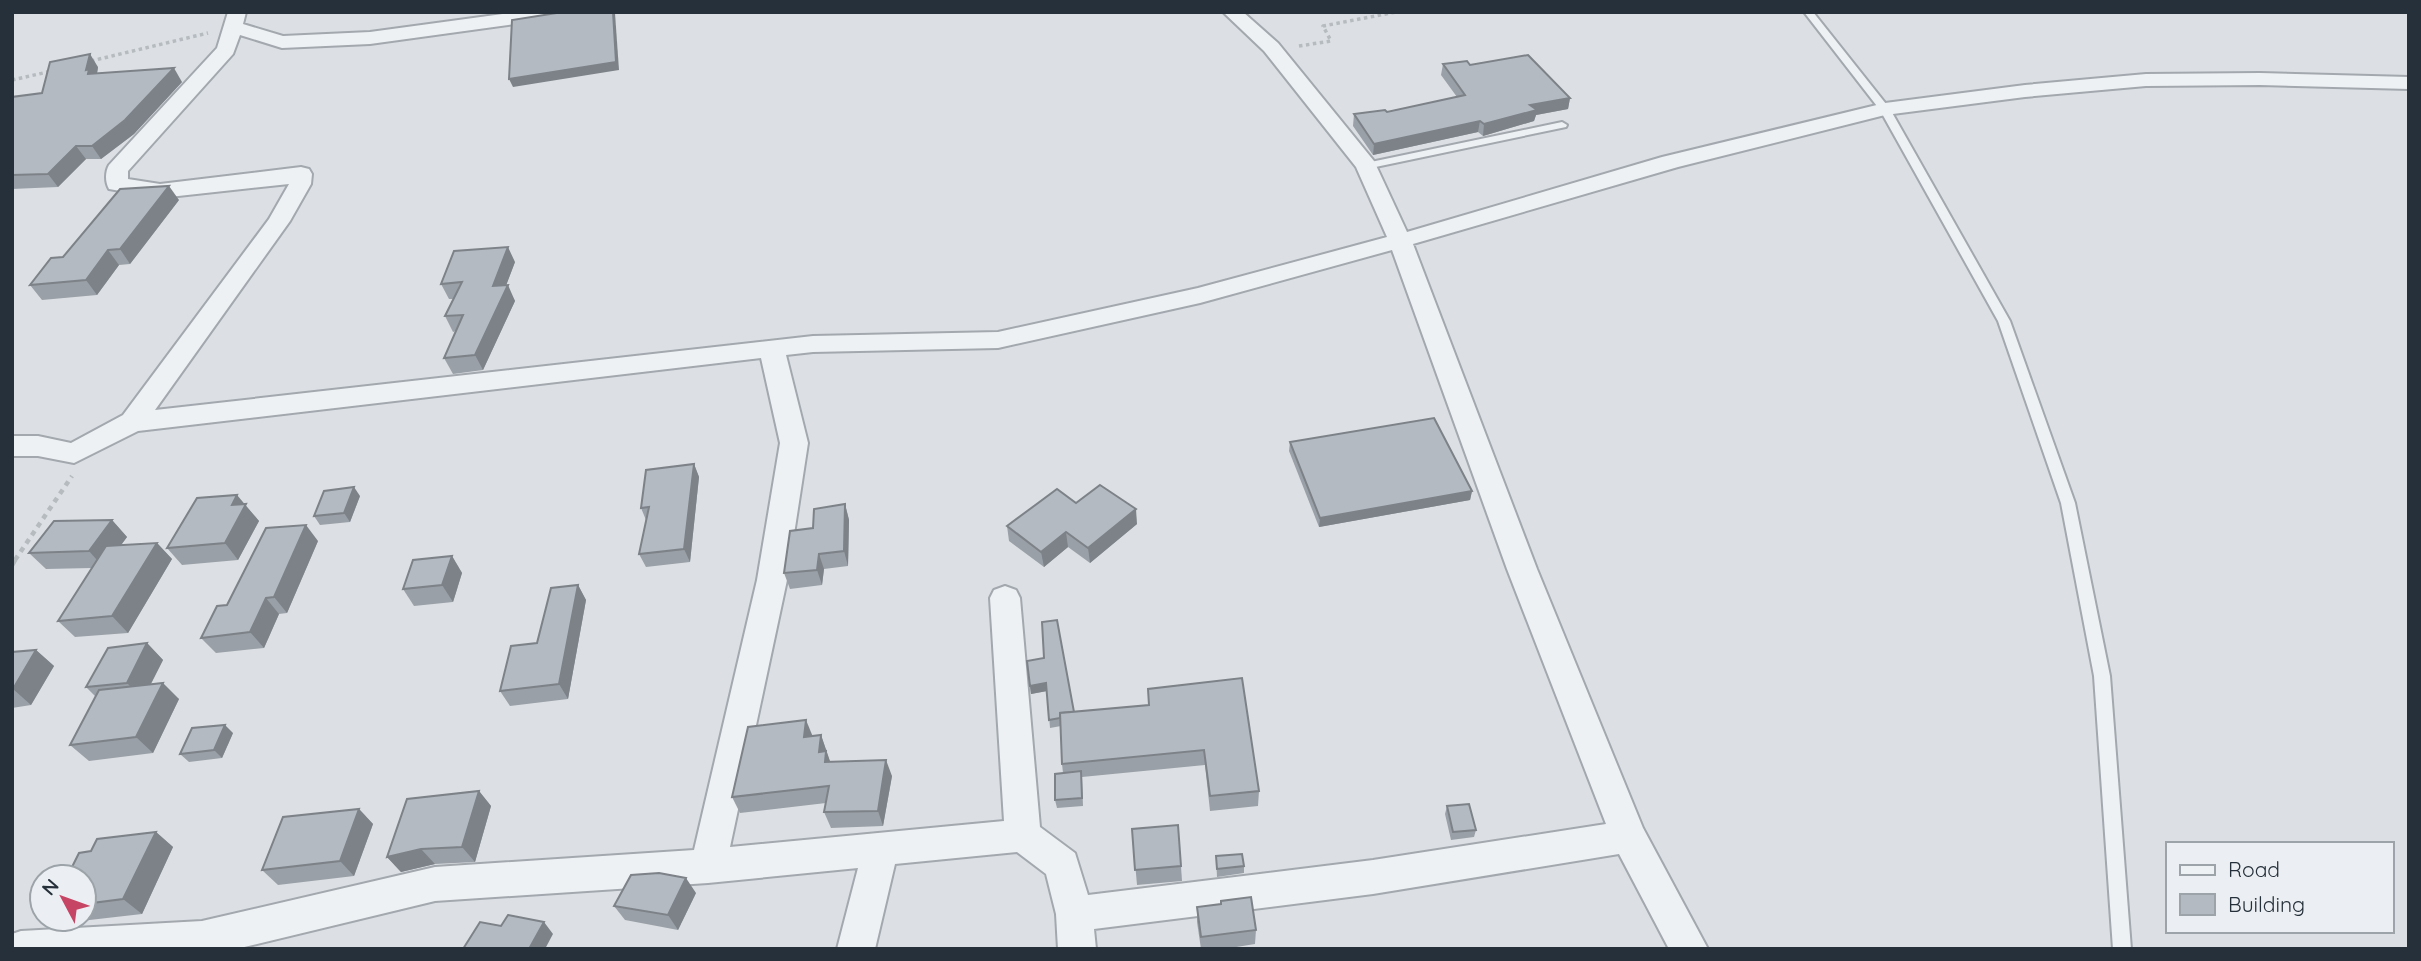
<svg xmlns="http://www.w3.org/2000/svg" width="2421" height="961" viewBox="0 0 2421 961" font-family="Quicksand,sans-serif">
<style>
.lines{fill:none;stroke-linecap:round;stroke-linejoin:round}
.service-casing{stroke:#a2a8ae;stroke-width:4}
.minor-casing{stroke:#a2a8ae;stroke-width:4}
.path-far2{stroke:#b6bbc0;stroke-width:3.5;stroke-dasharray:3.5 3.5;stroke-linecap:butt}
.path-far1{stroke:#b6bbc0;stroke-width:4.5;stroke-dasharray:5 5;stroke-linecap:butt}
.path{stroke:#b6bbc0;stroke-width:5;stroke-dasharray:6 6;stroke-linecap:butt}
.service{fill:#eef1f4;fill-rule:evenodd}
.minor{fill:#eef1f4;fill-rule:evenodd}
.wall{fill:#9aa0a7}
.shaded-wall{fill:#7d8288}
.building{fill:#b3bac2;stroke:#7d8288;stroke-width:2}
</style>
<rect width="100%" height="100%" fill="#dce0e5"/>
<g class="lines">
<g class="service-casing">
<g id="service">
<path d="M1804 12H1813L1890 109 2010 321 2075 503 2110 676 2131 949H2113L2094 676 2061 503 1998 321 1880 110Z"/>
<path d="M1562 122 1567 125 1566 127 1366 169 1361 166 1366 163Z"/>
</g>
</g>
<g class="minor-casing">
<path id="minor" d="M228 12H246L243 24 283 36 370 32 517 12H568L559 18 370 44 282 48 240 35 233 54 128 171V179L160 184 301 167 309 169 312 174 311 184 290 221 155 410 813 336 998 332 1198 288 1387 237 1356 167 1264 51 1223 12H1243L1278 43 1374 161 1407 232 1662 157 1885 103 2025 85 2146 74 2260 73 2409 77V89L2260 85 2146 86 2025 97 1885 115 1678 167 1413 244 1537 569 1643 828 1708 949H1669L1619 854 1373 894 1094 929 1096 949H1058L1056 914 1046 874 1017 852 895 864 875 949H837L858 868 708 883 435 901 236 949H12V934L21 931 202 921 435 867 694 850 757 580 780 443 761 358 138 431 74 463 38 456H12V436H38L71 443 123 415 269 219 289 184 160 198 109 189C105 182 105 172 109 165L217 48ZM1392 250 1507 569 1606 824 1373 860 1088 895 1075 853 1040 827 1020 598 1016 590 1005 586 994 590 990 598 1004 821 730 847 787 580 808 443 786 355 813 352 998 348 1200 303Z"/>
</g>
<g class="path-far2">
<path d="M1299 46 1331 41 1323 26 1396 12"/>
<path d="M91 61 208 33"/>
<path d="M12 80 52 71"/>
</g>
<path class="path-far1" d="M15 560 72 476"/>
<path class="path" d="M12 565 16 558"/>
<use href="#service" class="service"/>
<use href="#minor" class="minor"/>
</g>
<g class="wall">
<path d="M1443 64 1470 65 1570 98 1568 109 1536 115 1534 121 1483 136 1478 132 1373 155 1353 126 1354 114 1387 112 1457 97 1441 75Z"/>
<path d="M98 67 97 73 182 82 134 134 101 159H86L58 187 12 189V97L42 93Z"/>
<path d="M179 200 130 264 119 265 97 295 42 300 30 285 63 257Z"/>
<path d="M515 262 506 285 515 301 483 370 453 374 444 358 456 331 453 332 445 316 454 299H449L441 284Z"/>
<path d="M1290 442 1472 491 1470 500 1319 527 1289 451Z"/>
<path d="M694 464 699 477 690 562 646 567 639 554 646 520 641 508Z"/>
<path d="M360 496 350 522 320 525 314 516Z"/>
<path d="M1076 503 1137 524 1090 563 1068 547 1044 567 1009 541 1007 526Z"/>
<path d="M244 504 259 521 238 560 182 565 167 548Z"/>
<path d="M845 504 849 520 848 566 824 569 822 585 790 589 784 573 813 528Z"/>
<path d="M112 520 127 537 121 545 157 543 172 559 128 633 75 637 58 621 92 568 46 569 29 553Z"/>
<path d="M318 541 287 613 279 614 264 648 216 653 201 638 227 605Z"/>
<path d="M452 556 462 573 453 602 414 606 403 589Z"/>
<path d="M578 585 586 600 568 699 510 706 500 691 537 643Z"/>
<path d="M147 643 163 660 151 684 179 699 153 753 89 761 70 745 96 697 86 687Z"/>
<path d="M36 650 54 666 31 705 12 708V652Z"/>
<path d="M1027 661 1074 712 1149 705 1259 791 1258 806 1210 811 1205 765 1082 777 1083 806 1057 808 1055 800 1063 773 1062 764 1061 726 1050 728 1047 691 1031 694Z"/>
<path d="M233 733 222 758 189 762 180 754Z"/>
<path d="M821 735 830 762 892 776 883 826 831 828 824 812 826 803 740 813 732 797 812 736Z"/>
<path d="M479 791 491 806 475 862 435 864 401 872 387 857Z"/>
<path d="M1447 806 1476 830 1474 837 1451 840 1445 814Z"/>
<path d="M359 809 373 824 354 876 278 885 262 870Z"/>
<path d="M1132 829 1181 866 1182 881 1137 885Z"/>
<path d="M156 832 173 847 142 914 72 922 67 919H84V877L91 851Z"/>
<path d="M1216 856 1244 866V873L1217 877Z"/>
<path d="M696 893 678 930 625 920 614 906Z"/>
<path d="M1197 907 1256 930 1255 944 1224 949H1201L1197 922Z"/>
</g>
<g class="shaded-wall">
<path d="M613 12 615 13 619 70 513 87 509 79Z"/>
<path d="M90 54 98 67 96 80 86 70Z"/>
<path d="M174 68 182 82 134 134 101 159 92 146Z"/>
<path d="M1570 98 1568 109 1536 115 1534 121 1483 136 1484 124 1530 105Z"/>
<path d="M1480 121 1478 132 1373 155 1374 144Z"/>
<path d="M76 146 86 159 58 187 48 174Z"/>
<path d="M169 186 179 200 130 264 120 249Z"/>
<path d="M508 247 515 262 501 299 508 285 515 301 483 370 475 355 493 286Z"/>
<path d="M108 250 119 265 97 295 86 280Z"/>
<path d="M694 464 699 477 690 562 684 549Z"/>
<path d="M354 487 360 496 350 522 344 513Z"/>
<path d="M1472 491 1470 500 1319 527 1320 518Z"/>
<path d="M237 495 259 521 238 560 225 543 232 505Z"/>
<path d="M845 504 849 520 848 566 844 551Z"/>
<path d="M1136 509 1137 524 1090 563 1088 548Z"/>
<path d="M112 520 127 537 104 568 89 551Z"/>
<path d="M306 525 318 541 287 613 274 597Z"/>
<path d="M1066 532 1068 547 1044 567 1041 552Z"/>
<path d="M157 543 172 559 128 633 112 616Z"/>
<path d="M819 554 824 569 822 585 817 570Z"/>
<path d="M452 556 462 573 453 602 442 585Z"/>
<path d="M578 585 586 600 568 699 559 684Z"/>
<path d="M266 598 279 614 264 648 250 632Z"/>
<path d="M147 643 163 660 143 699 127 683Z"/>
<path d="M36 650 54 666 31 705 13 689Z"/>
<path d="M163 683 179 699 153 753 136 737Z"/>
<path d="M1046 683 1047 691 1031 694 1030 686Z"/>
<path d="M806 720 813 737H804Z"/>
<path d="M225 725 233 733 222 758 214 750Z"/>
<path d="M821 735 832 767 831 778 819 752Z"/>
<path d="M886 760 892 776 883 826 878 811Z"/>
<path d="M479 791 491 806 475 862 462 847Z"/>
<path d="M359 809 373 824 354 876 340 861Z"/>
<path d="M156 832 173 847 142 914 123 899Z"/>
<path d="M421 849 435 864 401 872 387 857Z"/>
<path d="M686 878 696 893 678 930 668 915Z"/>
<path d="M544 922 553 934 545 949H529Z"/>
</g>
<g class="building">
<path d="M563 12H613L616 62 509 79 512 20Z"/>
<path d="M90 54 86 70 89 69 88 74 174 68 125 120 92 146H76L48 174 12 175V97L42 93 50 62Z"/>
<path d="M1528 55 1570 98 1530 105 1537 110 1484 124 1480 121 1374 144 1354 114 1385 110 1387 112 1465 95 1443 64 1467 61 1470 65Z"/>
<path d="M169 186 120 249 108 250 86 280 30 285 51 258 63 257 120 189Z"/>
<path d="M508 247 493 286 508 285 475 355 444 358 463 315 445 316 462 282 441 284 454 251Z"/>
<path d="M1434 418 1472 491 1320 518 1290 442Z"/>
<path d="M694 464 684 549 639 554 649 507 641 508 646 470Z"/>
<path d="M1100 485 1136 509 1088 548 1066 532 1041 552 1007 526 1057 489 1076 503Z"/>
<path d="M354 487 344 513 314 516 324 491Z"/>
<path d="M237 495 232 505 246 504 225 543 167 548 197 498Z"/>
<path d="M845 504 844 551 819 554 817 570 784 573 790 531 813 528 814 509Z"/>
<path d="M112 520 89 551 29 553 54 521Z"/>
<path d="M306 525 274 597 266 598 250 632 201 638 217 606 227 605 266 528Z"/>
<path d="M157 543 112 616 58 621 106 546Z"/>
<path d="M452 556 442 585 403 589 413 560Z"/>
<path d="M578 585 559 684 500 691 511 646 537 643 551 588Z"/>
<path d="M1057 620 1074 712 1060 713V718L1049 720 1046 683 1030 686 1027 661 1044 658 1042 622Z"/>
<path d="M147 643 127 683 86 687 108 648Z"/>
<path d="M36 650 13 689H12V652Z"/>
<path d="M1242 678 1259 791 1210 796 1204 750 1062 764 1060 713 1149 705 1148 689Z"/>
<path d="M163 683 136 737 70 745 99 690Z"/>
<path d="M806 720 804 737 821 735 819 752 826 751 825 762 886 760 878 811 824 812 829 786 732 797 748 727Z"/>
<path d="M225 725 214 750 180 754 192 728Z"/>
<path d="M1081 771 1082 798 1055 800V774Z"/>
<path d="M479 791 462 847 421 849 387 857 407 799Z"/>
<path d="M1469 804 1476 830 1453 832 1447 806Z"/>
<path d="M359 809 340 861 262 870 283 817Z"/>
<path d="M1178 825 1181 866 1135 870 1132 829Z"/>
<path d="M156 832 123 899 84 904V877H67L79 853 91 851 97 839Z"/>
<path d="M1242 854 1244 866 1217 869 1216 856Z"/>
<path d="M659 873 686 878 668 915 614 906 631 875Z"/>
<path d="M1251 897 1256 930 1201 937 1197 907 1221 904V901Z"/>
<path d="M508 915 544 922 529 949H463L480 922 501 926Z"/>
</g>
<rect width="2421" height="961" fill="none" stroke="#26303a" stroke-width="28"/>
<rect x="2166" y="842" width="228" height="91" fill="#ebeff3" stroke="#9ca3a9" stroke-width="2"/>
<rect x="2180" y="865" width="35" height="10" fill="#eef1f4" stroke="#9ca3a9" stroke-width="2"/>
<text x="2228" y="877" font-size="21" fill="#26303a">Road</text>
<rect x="2180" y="894" width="35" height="21" fill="#b3bac2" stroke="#9ca3a9" stroke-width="2"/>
<text x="2228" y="912" font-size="21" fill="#26303a">Building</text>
<g transform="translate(63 898) rotate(311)"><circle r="33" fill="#ebeff3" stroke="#9ca3a9" stroke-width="2"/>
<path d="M0-5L12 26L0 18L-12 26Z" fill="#c64565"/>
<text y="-10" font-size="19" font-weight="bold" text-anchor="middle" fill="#26303a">N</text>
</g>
</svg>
